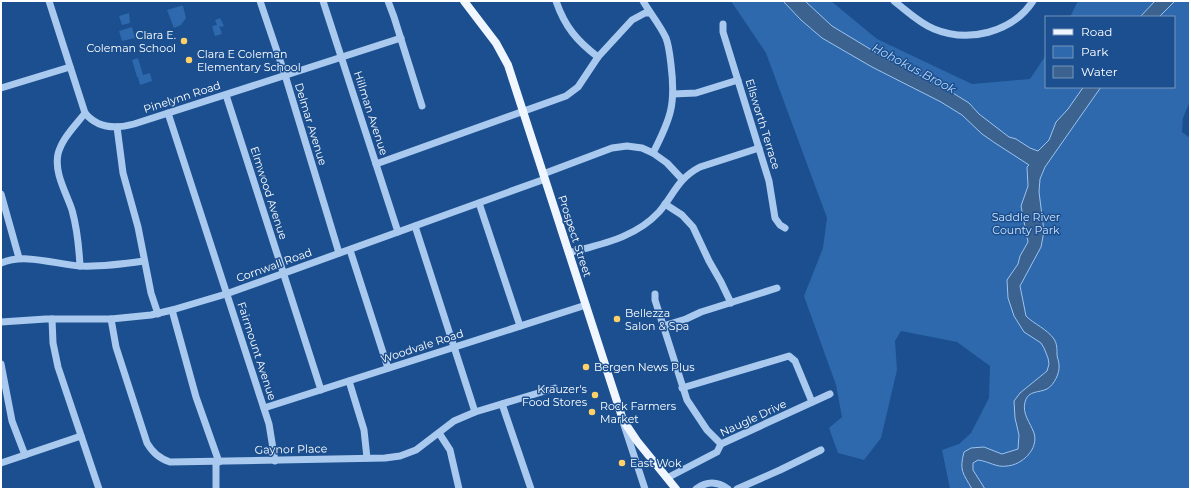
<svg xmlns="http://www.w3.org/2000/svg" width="1191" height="490" viewBox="0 0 1191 490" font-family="Montserrat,sans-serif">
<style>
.green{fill:#2e69ad}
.water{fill:#3c6290;stroke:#9cc4f0}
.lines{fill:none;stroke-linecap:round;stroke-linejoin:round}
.minor{stroke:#a9c9ee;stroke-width:7}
.major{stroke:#f0f6ff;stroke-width:8}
.poi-dot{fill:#ffd166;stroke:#1b4f8f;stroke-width:1.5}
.labels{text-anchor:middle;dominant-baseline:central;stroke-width:3;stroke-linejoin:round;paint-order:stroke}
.poi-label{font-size:11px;fill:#fff;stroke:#1b4f8f;text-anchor:start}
.street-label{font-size:11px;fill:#fff;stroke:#1b4f8f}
.park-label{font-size:11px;fill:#cfe3fa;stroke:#1b4f8f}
.water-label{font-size:12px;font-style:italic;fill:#b5d3f5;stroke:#1b4f8f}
</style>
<rect width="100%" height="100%" fill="#1b4f8f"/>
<g class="green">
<path d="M731 1H831L877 39 972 84 1030 79 1046 55V87H1174V17H1070L1078 1H1190V101L1183 118 1182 132 1190 138V489H950L942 450 959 444 971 433 989 398 990 366 957 342 901 331 895 341 897 370 881 438 864 460 838 453 829 428 842 417 836 385 804 296 823 248 827 218 766 53Z"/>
<path d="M180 6H183L186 18 181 25 174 28 167 10Z"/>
<path d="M129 13 130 23 122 25 119 16Z"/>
<path d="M220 18 224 26 221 27 219 25 222 34 215 36 212 26 217 25 215 20Z"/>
<path d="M132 27 135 38 122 41 119 31Z"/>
<path d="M138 58 143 75 150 73 152 81 140 85 138 77H137L132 60Z"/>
<path d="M217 86 219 89 217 91 203 95 202 94 203 90Z"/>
</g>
<g class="water">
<path d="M783 1H805L832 26 880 55 945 88 969 103 979 114 1009 137 1016 139 1030 148 1038 151 1049 140 1056 122 1068 109 1082 89 1084 87H1101L1045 167 1040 179 1039 192 1044 231 1041 247 1020 286 1026 316C1034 324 1047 329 1054 339 1057 344 1057 348 1057 354 1057 358 1059 361 1059 365 1060 373 1054 385 1047 389 1039 393 1028 390 1025 402 1022 414 1030 422 1034 433 1039 449 1022 465 1007 466 997 468 988 461 978 460L973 463V470L985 489H972C963 473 959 471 964 452L971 448 984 447 1002 454 1018 449 1019 435 1015 418 1014 401 1020 393 1047 371 1049 364 1048 358 1044 348 1041 343 1024 332 1014 316 1008 298 1007 280 1018 264 1020 256 1028 242 1021 206 1028 186 1027 167 1029 165 995 143 982 134 962 115 941 102 872 67 822 38 801 20Z"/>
<path d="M1155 1H1175L1159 17H1140Z"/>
</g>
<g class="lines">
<g class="minor">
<path d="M49 1 85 113C98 129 116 129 134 124L401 38"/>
<path d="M260 1 285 75 339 253"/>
<path d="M323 1 398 232"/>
<path d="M388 1 394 17 422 106"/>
<path d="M556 1C565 27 577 41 598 57"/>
<path d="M643 1C650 13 660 25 666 38 669 46 670 56 671 65 676 104 671 118 653 153"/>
<path d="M894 1C907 11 919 23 934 29 968 43 1012 33 1033 1"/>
<path d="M723 24V32L769 181 775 218 780 225 785 228"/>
<path d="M1 88 70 67"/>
<path d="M673 94 696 93 738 80"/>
<path d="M226 95 321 390"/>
<path d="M168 113 269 424 275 461"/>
<path d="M117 127 123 173 138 227 151 293 158 314"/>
<path d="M376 164 566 96 578 87 598 57 632 20 645 13H650"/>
<path d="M543 174 612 148 627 146 642 148 653 153 667 163 682 179"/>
<path d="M1 194 19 258"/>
<path d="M479 203 520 326"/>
<path d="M665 204 682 215 693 227 709 261 721 282 731 303"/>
<path d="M415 226 475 412"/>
<path d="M350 250 388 368"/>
<path d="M569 253C601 244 635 238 659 212 674 195 677 179 700 167L759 148"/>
<path d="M1 263C25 253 54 264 80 266 102 267 123 264 144 261"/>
<path d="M80 266C79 247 77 228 72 210 66 192 54 173 58 154 62 138 76 125 85 113"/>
<path d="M655 294V300L687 400 707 430 721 444"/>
<path d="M172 310 196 397 219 462"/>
<path d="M52 319 53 343 58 367 99 489"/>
<path d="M111 319 116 347 147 443C153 453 159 458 170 462L385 458 400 456 416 450 454 421 475 412 555 388"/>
<path d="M1 322 46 319H111L151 315 172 310 226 294 545 179"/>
<path d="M663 326 686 319 701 312 777 288"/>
<path d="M1 364 12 421 25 455"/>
<path d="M349 381 364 430 367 458"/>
<path d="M682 388 789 356 795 361 812 402"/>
<path d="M502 404 531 489"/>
<path d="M264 408 586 305"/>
<path d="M624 425 645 489"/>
<path d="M439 433 450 450 459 489"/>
<path d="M216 462V489"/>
<path d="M1 463 81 436"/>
<path d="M667 478 717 452 721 444 830 394"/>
<path d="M696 489C706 481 718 481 728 489"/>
<path d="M737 489 780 470 821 450"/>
</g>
<path class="major" d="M464 1 496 43 508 65 623 420 637 441 676 489"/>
</g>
<g class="poi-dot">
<circle cx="184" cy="41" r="4"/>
<circle cx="189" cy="60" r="4"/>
<circle cx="617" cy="319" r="4"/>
<circle cx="586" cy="367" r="4"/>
<circle cx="595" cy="395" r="4"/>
<circle cx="592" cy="412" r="4"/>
<circle cx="622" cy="463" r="4"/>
</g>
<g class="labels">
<g class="poi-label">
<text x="176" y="35" text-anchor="end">Clara E.<tspan x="176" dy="13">Coleman School</tspan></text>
<text x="197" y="54">Clara E Coleman<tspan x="197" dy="13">Elementary School</tspan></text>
<text x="625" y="313">Bellezza<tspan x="625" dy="13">Salon &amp; Spa</tspan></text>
<text x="594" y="367">Bergen News Plus</text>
<text x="587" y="389" text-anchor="end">Krauzer's<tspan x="587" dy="13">Food Stores</tspan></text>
<text x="600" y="406">Rock Farmers<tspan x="600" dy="13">Market</tspan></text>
<text x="630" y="463">East Wok</text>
</g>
<g class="street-label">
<text transform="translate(182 97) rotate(-18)">Pinelynn Road</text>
<text transform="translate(371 113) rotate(72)">Hillman Avenue</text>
<text transform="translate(311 124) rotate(73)">Delmar Avenue</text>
<text transform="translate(763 124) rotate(73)">Ellsworth Terrace</text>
<text transform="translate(269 193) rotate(72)">Elmwood Avenue</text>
<text transform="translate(575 236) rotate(72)">Prospect Street</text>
<text transform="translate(274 265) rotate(-20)">Cornwall Road</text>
<text transform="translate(422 346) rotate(-18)">Woodvale Road</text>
<text transform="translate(257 351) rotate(72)">Fairmount Avenue</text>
<text transform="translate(753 418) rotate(-25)">Naugle Drive</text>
<text transform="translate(291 449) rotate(-1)">Gaynor Place</text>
</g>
<g class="park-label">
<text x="1026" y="217">Saddle River<tspan x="1026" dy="13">County Park</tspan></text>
</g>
<g class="water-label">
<text transform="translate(914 68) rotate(28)">Hohokus Brook</text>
</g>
</g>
<rect width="1191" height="490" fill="none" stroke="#ffffff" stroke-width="4"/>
<rect x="1045" y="16" width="130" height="72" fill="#1b4f8f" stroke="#7695bc"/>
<rect x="1053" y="29" width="20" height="6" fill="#f0f6ff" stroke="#7695bc"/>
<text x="1081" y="36" font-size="12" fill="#ffffff">Road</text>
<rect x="1053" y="46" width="20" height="12" fill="#2e69ad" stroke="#7695bc"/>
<text x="1081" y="56" font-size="12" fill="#ffffff">Park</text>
<rect x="1053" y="66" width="20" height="12" fill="#3c6290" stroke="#7695bc"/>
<text x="1081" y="76" font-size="12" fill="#ffffff">Water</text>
</svg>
